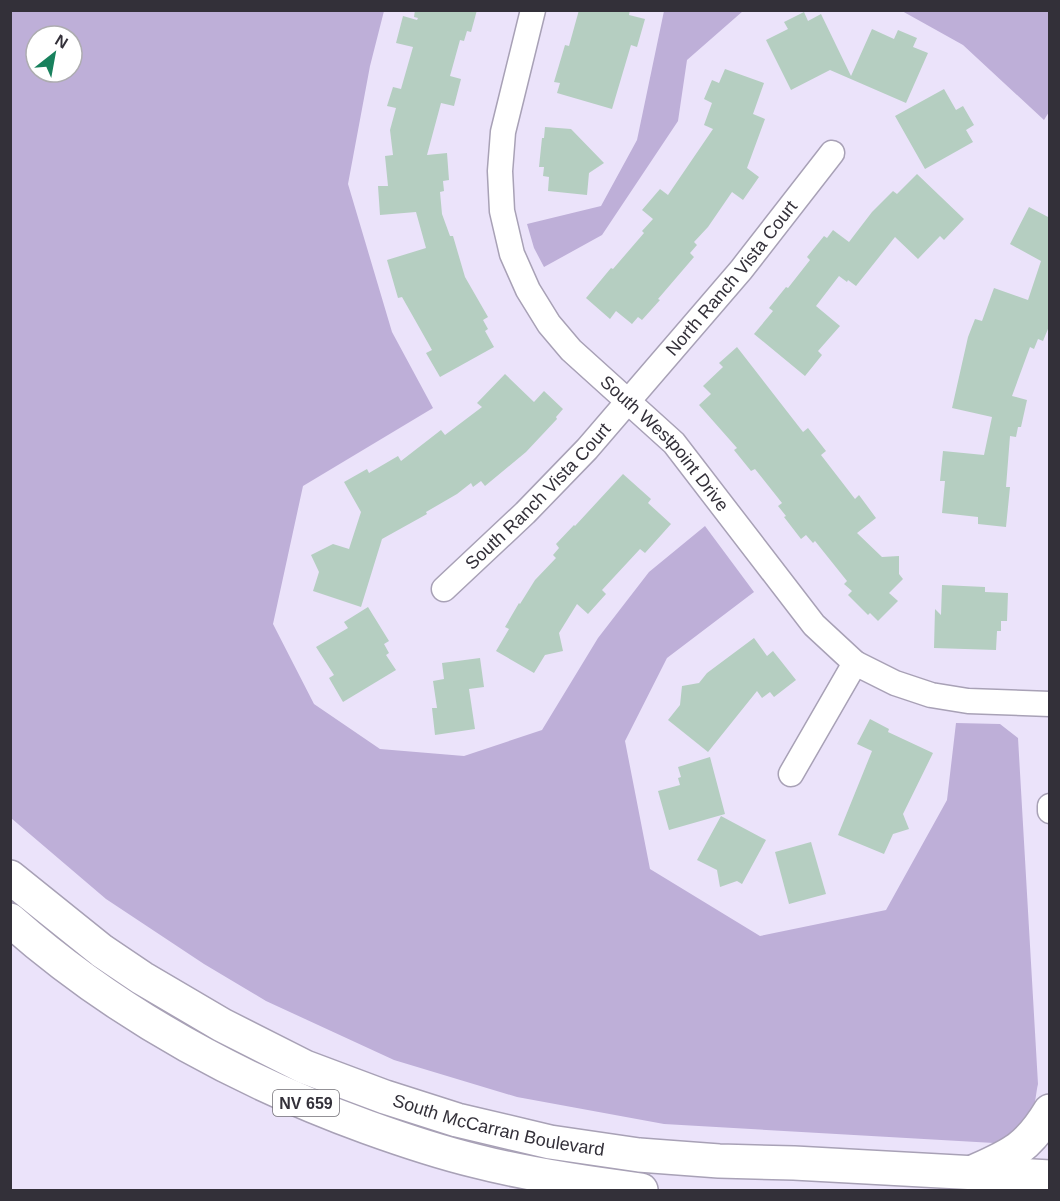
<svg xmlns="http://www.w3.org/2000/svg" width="1060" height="1201" viewBox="0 0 1060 1201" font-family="Arial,sans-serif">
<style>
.green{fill:#beafd8;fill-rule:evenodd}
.building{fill:#b5cec1}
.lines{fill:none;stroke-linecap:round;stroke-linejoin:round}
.street-casing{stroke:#a8a1b6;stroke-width:27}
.primary-casing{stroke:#a8a1b6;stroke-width:36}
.street{stroke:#fff;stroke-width:24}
.primary{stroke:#fff;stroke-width:33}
.labels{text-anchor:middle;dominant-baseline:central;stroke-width:4.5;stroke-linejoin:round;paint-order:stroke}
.shield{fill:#fff;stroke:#706e74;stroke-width:1.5}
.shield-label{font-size:16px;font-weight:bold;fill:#333039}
.street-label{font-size:18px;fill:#333039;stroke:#fff}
</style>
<rect width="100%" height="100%" fill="#ebe3fa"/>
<g class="green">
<path d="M11 11H384L370 66 348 184 392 332 433 408 303 486 273 624 314 704 380 749 464 756 542 730 598 638 649 572 705 526 754 592 667 658 625 741 650 869 760 936 886 910 947 800 956 723 1000 724 1018 738 1038 1084C1036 1092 1036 1101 1033 1109 1029 1123 1008 1140 994 1143L664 1124 517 1097 394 1060 266 1001 204 964 106 899 11 818ZM36 36H72V72H36Z"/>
<path d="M664 11H743L687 60 678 121 602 235 544 267 534 248 527 224 601 206 637 140Z"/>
<path d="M902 11H1049V112L1044 120 963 45Z"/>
</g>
<g class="building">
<path d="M415 10H477L471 32 467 31 464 41 460 40 450 76 461 79 454 106 441 103 427 155 447 153 449 180 443 181 444 191 440 192 442 214 450 236H453L465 277 488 317 483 320 488 329 485 331 494 347 440 377 426 353 432 350 402 297 398 298 387 260 426 248 416 212 380 215 378 186H388L385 156 393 155 390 130 396 108 387 106 393 87 401 89 413 47 396 43 403 16 417 20 418 18 414 17Z"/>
<path d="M579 10H630L629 15 645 19 637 47 631 45 612 109 557 93 560 83 554 82 565 45 569 46Z"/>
<path d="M804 12 808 21 821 14 851 76 872 29 894 39 898 30 917 38 913 47 928 53 906 103 830 70 791 90 766 40 788 29 784 22Z"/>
<path d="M725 69 764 83 753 114 765 119 747 168 759 177 743 200 732 192 708 227 694 242 697 245 690 253 694 257 658 299 660 300 642 320 638 317 632 324 616 311 610 319 586 298 611 268 613 269 644 233 642 231 653 219 642 210 660 189 668 195 713 129 704 125 712 103 704 99 712 80 719 83Z"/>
<path d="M944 89 956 110 963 106 974 125 966 130 973 142 925 169 895 116Z"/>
<path d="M545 127 571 129 604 163 589 173 587 195 548 191 549 177 543 176 544 167H539L542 138H544Z"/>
<path d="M917 174 964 219 944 240 940 236 918 259 895 237 856 286 848 280 847 282 839 276 816 306 840 326 818 351 822 355 805 376 754 334 773 311 769 308 786 287 788 288 810 260 807 257 824 236 827 238 833 230 849 242 872 212 893 191 897 194Z"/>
<path d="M1029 207 1050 218V324L1043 341 1038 339 1034 349 1030 347 1012 396 1027 400 1021 427H1018L1016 437 1010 436 1006 487H1010L1006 527 978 524V517L942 513 945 481H940L943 451 984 455 992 417 952 408 968 337 975 319 982 321 994 288 1028 300 1041 261 1010 244Z"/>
<path d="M737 347 803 432 808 428 826 451 821 455 855 499 859 495 876 518 857 533 882 557 899 556V574L903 579 889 593 898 601 878 621 870 613 868 615 848 595 852 591 844 584 847 581 815 541 813 543 806 535 801 539 784 517 786 516 778 506 782 503 755 469 751 471 734 450 737 448 699 405 711 394 703 386 723 367 719 363Z"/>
<path d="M505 374 534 402 544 391 563 409 556 417 557 419 526 452 485 486 481 481 473 487 471 483 457 494 426 512 427 514 382 539 361 607 313 591 319 572 311 555 333 544 349 549 361 512 344 482 367 469 369 473 398 456 401 461 441 430 445 435 482 407 477 403Z"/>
<path d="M623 474 651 499 648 503 671 524 645 553 640 549 602 590 606 594 588 614 577 604 559 633 563 651 545 655 534 673 496 651 509 629 505 627 519 603 520 604 535 580 556 558 553 555 559 548 556 544 574 525 575 526Z"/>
<path d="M942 585 985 587V592L1008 593 1007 621H1001V631H997L996 650 934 648 935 609 941 615Z"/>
<path d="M368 607 389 641 384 644 389 653 386 655 396 670 343 702 329 678 334 675 316 647 348 628 344 622Z"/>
<path d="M754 638 767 656 773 651 796 680 774 697 770 692 762 698 757 691 708 752 668 720 680 705 682 686 699 683 707 673Z"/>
<path d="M480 658 484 687 469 689 475 729 435 735 432 708H437L433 681 444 679 442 663Z"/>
<path d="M870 719 889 729 888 732 933 753 903 814 909 829 893 834 884 854 838 835 872 751 857 744Z"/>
<path d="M710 757 725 814 669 830 658 791 680 785 678 778 681 777 678 767Z"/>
<path d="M721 816 766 840 742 884 737 881 720 887 717 870 697 860Z"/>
<path d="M811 842 826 894 789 904 775 852Z"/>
</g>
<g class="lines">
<g class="street-casing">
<g id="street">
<path id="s1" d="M533 10 503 132 500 171 502 211 512 254 528 290 549 324 571 350 674 443 814 625 855 663 895 683 931 695 968 701 1050 704"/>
<path id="s2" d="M444 589 525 513 587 449 741 270 832 153"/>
<path d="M791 774 855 663"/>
<path d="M1050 806V811"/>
</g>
</g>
<g class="primary-casing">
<g id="primary">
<path id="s3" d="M10 877 102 951 142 978 222 1025 305 1067 385 1097 457 1120 550 1142 639 1155 719 1161 794 1163 1050 1177"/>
<path d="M10 920C114 1012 238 1080 367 1127 403 1140 439 1152 476 1161 530 1175 586 1183 641 1190"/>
<path d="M973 1172C1011 1155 1027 1149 1050 1111"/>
</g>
</g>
<use href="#street" class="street"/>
<use href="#primary" class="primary"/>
</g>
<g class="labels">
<rect class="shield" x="273" y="1090" width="66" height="26" rx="4.5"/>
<g class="shield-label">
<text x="306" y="1103">NV 659</text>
</g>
<g class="street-label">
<text stroke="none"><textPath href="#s2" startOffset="424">North Ranch Vista Court</textPath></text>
<text stroke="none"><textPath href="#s1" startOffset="495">South Westpoint Drive</textPath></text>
<text stroke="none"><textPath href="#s2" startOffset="132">South Ranch Vista Court</textPath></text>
<text stroke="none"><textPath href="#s3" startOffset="555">South McCarran Boulevard</textPath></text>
</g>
</g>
<rect width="1060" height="1201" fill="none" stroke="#333039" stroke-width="24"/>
<g transform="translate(54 54) rotate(31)"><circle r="28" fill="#ffffff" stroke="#adacb0" stroke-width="1.5"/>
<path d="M0-4.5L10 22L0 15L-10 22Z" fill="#18815d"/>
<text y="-9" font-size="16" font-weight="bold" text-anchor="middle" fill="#333039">N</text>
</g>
</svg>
